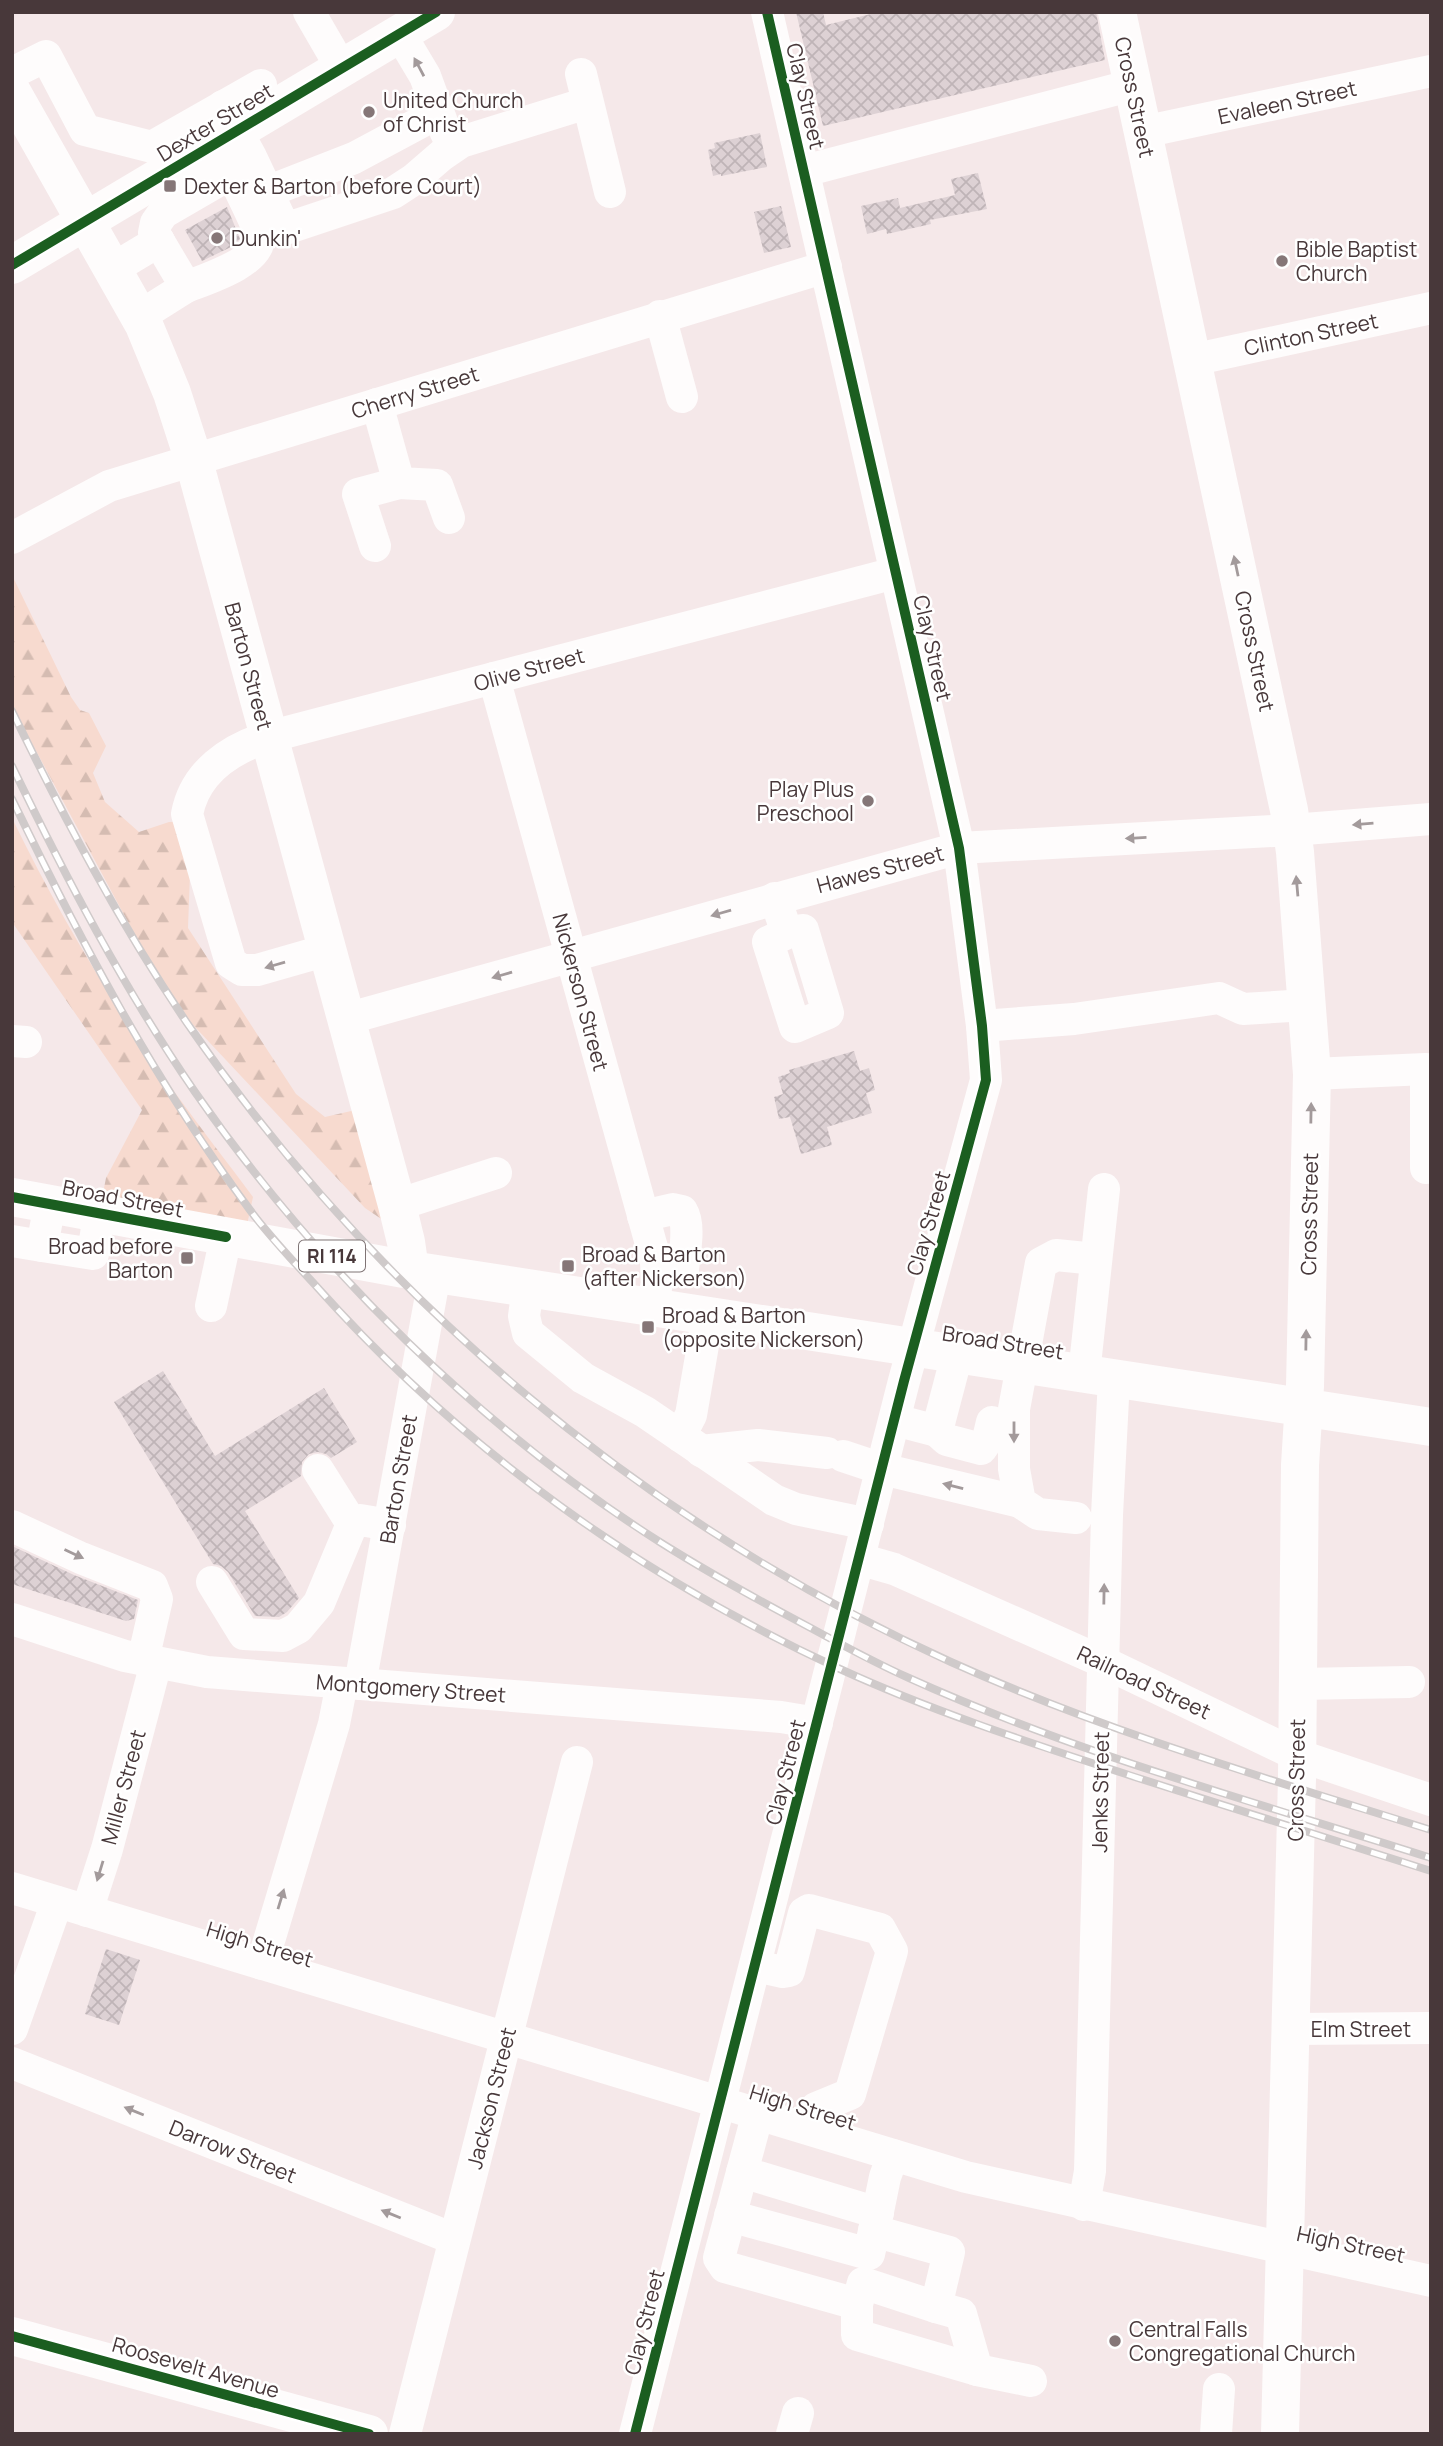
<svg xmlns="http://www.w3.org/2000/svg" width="1443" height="2446" viewBox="0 0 1443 2446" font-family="Manrope,sans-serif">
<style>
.forest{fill:url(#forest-firs)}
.building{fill:url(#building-cross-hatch)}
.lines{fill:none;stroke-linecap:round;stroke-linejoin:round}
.minor{stroke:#fefcfc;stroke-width:32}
.major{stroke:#fefcfc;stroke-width:38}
.rail-casing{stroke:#cfcaca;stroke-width:8}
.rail{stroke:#fff;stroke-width:5;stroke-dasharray:16;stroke-linecap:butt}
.cycleway-casing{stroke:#fff;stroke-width:15}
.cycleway{stroke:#1b5e20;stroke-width:10}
.oneway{fill:#a39a9b}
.poi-dot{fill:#857677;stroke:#fff;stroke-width:2.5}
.labels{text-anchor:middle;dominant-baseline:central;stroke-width:5;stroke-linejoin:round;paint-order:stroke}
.shield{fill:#fff;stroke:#7f7475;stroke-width:2}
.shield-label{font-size:19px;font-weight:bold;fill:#48383a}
.street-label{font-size:21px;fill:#48383a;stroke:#fff}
.poi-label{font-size:21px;fill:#48383a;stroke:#fff;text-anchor:start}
</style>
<defs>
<pattern id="forest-firs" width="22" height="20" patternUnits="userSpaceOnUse" patternTransform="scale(1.75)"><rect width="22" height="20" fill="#f7dacf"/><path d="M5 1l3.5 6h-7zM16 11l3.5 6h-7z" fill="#d5bcb2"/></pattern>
<pattern id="building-cross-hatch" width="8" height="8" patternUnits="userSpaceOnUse" patternTransform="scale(1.75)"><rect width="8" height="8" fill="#ddd1d4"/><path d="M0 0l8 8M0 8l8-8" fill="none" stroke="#bfb4b7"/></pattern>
</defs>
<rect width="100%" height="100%" fill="#f5e8e9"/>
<g class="forest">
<path d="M12 575 71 697 80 710 89 713 106 746 93 773 105 802 139 832 169 822 192 821 188 928 296 1094 325 1117 373 1106 423 1247 365 1208 179 1010 167 995 12 706Z"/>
<path d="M12 818C59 915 114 1007 176 1094 201 1129 228 1163 253 1197L244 1239 99 1213 106 1178 142 1110 12 922Z"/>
</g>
<g class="building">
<path d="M796 12H823L826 25 879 12H1096L1105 60 823 126Z"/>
<path d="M760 133 767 167 721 176V174L713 176 708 150 715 148 714 143Z"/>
<path d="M978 173 987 209 930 220 931 224 887 234 886 229 867 234 861 206 898 198 900 208 955 195 951 179Z"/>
<path d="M781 206 791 247 764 253 754 212Z"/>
<path d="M227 207 240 239 231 247 202 261 185 230Z"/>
<path d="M854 1051 860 1071 869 1068 875 1090 866 1093 872 1113 827 1127 832 1145 801 1154 790 1117 779 1119 774 1097 783 1094 778 1077 790 1073 789 1070Z"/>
<path d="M163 1371 215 1456 324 1388 357 1442 331 1458 326 1454 318 1452 309 1454 302 1462 301 1476 245 1511 299 1598 287 1612 279 1617 255 1616 228 1572 221 1566 213 1564 114 1402Z"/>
<path d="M12 1546 74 1575 138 1600 134 1619 126 1621 12 1584Z"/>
<path d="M106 1949 140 1960 119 2025 85 2014Z"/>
</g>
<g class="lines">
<g class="minor">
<path d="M309 12 342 69"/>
<path d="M400 34 425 76 446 133"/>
<path d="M12 73 46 56 85 130 152 147 261 85"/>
<path d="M581 74 610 192"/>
<path d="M223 106 251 157 285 229 393 193 413 180 442 155 461 142 587 103"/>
<path d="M1143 132 1431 71"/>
<path d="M804 171 1133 85"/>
<path d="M267 192 354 158 438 113"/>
<path d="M114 268 159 241"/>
<path d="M186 287C206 279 259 263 259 238 260 227 237 186 232 173"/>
<path d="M140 316 186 287 154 233 156 223 163 213 232 173 215 145"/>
<path d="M660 316 682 397"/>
<path d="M1192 360 1431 308"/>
<path d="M377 404 399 483 437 485 449 518"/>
<path d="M12 538 109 486 826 267"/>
<path d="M375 546 358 494 399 483"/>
<path d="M494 678 656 1262 657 1284 651 1307"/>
<path d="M775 898 787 933 768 942 795 1027 828 1013 803 930 787 933"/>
<path d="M327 950 257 970H242L231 963 187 814C195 772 230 749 268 737L895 573"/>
<path d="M346 1019 959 848 1292 830 1431 819"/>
<path d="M982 1026 1074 1019 1219 998 1243 1009 1307 1005"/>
<path d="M12 1041 26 1042"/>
<path d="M1312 1074 1426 1069V1168"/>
<path d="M397 1205 496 1173"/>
<path d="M643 1216 673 1209 682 1211C691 1226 684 1254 683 1271"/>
<path d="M12 1241 42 1246 50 1204"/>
<path d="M42 1246 93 1254 99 1214"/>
<path d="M528 1288 524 1316 528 1333 583 1378 645 1412 774 1500 796 1509 868 1524"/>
<path d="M211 1306 226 1237"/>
<path d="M1084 1374 1104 1189"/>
<path d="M895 1420 937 1431 957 1355"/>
<path d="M937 1431 947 1440 981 1449 988 1439 992 1422"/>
<path d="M680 1436 691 1415 708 1316"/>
<path d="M701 1451 758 1445 827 1453"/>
<path d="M843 1456 882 1469 1020 1502"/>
<path d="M318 1470 352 1524"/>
<path d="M1076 1518 1038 1514 1020 1502 1014 1469V1409L1041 1263 1056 1255 1096 1259"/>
<path d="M12 1526 81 1558 152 1586 157 1599 143 1660"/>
<path d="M859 1559 894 1569 1103 1662 1297 1755 1431 1800"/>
<path d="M212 1582 244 1634 283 1636 298 1628 319 1603 352 1524 360 1520 390 1525"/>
<path d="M12 1619 125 1656 207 1672 781 1717 817 1723"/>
<path d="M360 1684 435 1274"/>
<path d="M1298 1684 1409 1682"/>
<path d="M12 1888 966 2177 1431 2281"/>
<path d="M87 1911 107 1849 156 1663"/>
<path d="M262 1964 334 1724 342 1683"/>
<path d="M755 1966 783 1972 789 1971 804 1913 809 1910 880 1929 892 1951 850 2094 816 2108 809 2128"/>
<path d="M12 2029 57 1902"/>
<path d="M1291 2029 1431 2028"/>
<path d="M12 2063 454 2239"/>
<path d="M758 2113 719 2258 725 2267 857 2304 863 2283 936 2307 949 2252 874 2231 885 2177 893 2155"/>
<path d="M742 2172 878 2213"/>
<path d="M1084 2205 1090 2171 1107 1515 1114 1379"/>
<path d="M730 2216 869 2254 874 2231"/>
<path d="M857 2304V2335L977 2370"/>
<path d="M936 2307 961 2314 977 2370 1031 2381"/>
<path d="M405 2434 577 1762"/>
<path d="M635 2434 904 1381 986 1080 982 1026 959 848 767 12"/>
<path d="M792 2434 798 2413"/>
<path d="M1216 2434 1219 2389"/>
</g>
<g class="major">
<path d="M1117 12 1289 810 1295 852 1312 1074 1305 1386 1300 1465 1297 1778 1280 2434"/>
<path d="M12 92 144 325 172 393 193 458 397 1205 406 1242 410 1270"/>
<path d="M12 265 436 12"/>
<path d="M12 1197 404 1269 1431 1427"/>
<path d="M12 2336 369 2434"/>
</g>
<g class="rail-casing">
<g id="rail">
<path d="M12 711C64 818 120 924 187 1023 378 1300 644 1523 951 1662 1106 1732 1269 1779 1431 1830"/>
<path d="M12 766C66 878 124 989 195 1092 317 1268 481 1429 663 1544 711 1574 760 1601 809 1627 842 1645 875 1663 909 1678 1077 1754 1256 1802 1431 1858"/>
<path d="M12 799C81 942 155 1082 250 1210 270 1237 294 1262 317 1287 463 1450 642 1578 840 1669 936 1713 1037 1745 1138 1778 1235 1809 1333 1840 1431 1871"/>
</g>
</g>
<use href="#rail" class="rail"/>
<g class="cycleway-casing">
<g id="cycleway">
<path d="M12 265 436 12"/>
<path d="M12 1197 226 1237"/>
<path d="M12 2336 369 2434"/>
<path d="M635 2434 904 1381 986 1080 982 1026 959 848 767 12"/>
</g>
</g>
<use href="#cycleway" class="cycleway"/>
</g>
<defs><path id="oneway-solid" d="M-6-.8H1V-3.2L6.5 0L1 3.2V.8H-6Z" transform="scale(1.75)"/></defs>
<g class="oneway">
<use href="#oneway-solid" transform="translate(419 67) rotate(-118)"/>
<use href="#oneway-solid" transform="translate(1236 566) rotate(-102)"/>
<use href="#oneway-solid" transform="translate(1363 824) rotate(175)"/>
<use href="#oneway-solid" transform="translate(1136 838) rotate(177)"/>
<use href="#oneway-solid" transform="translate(1297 886) rotate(-95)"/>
<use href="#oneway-solid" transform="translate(721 913) rotate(164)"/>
<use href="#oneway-solid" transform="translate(275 965) rotate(164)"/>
<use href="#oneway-solid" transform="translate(502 975) rotate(164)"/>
<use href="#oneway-solid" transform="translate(1311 1113) rotate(-89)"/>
<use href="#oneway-solid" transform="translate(1306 1340) rotate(-89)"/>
<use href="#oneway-solid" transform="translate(1014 1432) rotate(90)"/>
<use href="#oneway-solid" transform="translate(953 1486) rotate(-166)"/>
<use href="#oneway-solid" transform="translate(74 1554) rotate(25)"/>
<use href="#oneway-solid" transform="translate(1104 1594) rotate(-89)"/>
<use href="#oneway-solid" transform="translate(100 1871) rotate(107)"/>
<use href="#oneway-solid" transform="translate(281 1899) rotate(-73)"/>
<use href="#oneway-solid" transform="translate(134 2111) rotate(-158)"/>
<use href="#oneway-solid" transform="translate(391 2214) rotate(-158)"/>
</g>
<g class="poi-dot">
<circle cx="369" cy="112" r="7"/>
<rect x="163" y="179" width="14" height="14" rx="3.5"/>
<circle cx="217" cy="238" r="7"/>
<circle cx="1282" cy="261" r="7"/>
<circle cx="868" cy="801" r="7"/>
<rect x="180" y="1251" width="14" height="14" rx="3.5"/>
<rect x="561" y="1259" width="14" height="14" rx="3.5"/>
<rect x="641" y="1320" width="14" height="14" rx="3.5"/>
<circle cx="1115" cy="2341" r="7"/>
</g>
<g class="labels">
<rect class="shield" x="299" y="1240.5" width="66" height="31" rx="5"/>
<g class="shield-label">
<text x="332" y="1256">RI 114</text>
</g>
<g class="street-label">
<text transform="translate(806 96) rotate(77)">Clay Street</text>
<text transform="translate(1135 97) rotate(78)">Cross Street</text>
<text transform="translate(1287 102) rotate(-12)">Evaleen Street</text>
<text transform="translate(215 122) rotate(-31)">Dexter Street</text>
<text transform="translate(1311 334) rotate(-12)">Clinton Street</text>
<text transform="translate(415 392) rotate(-17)">Cherry Street</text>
<text transform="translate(933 648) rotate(77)">Clay Street</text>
<text transform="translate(1255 651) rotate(78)">Cross Street</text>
<text transform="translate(249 666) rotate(75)">Barton Street</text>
<text transform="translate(529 669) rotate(-15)">Olive Street</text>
<text transform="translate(880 869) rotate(-15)">Hawes Street</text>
<text transform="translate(581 992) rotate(75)">Nickerson Street</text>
<text transform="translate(123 1198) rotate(11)">Broad Street</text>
<text transform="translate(1309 1214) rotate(-89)">Cross Street</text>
<text transform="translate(928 1223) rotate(-74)">Clay Street</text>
<text transform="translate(1003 1342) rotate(9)">Broad Street</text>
<text transform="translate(398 1479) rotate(-80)">Barton Street</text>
<text transform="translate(1144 1682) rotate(25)">Railroad Street</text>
<text transform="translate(411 1688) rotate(4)">Montgomery Street</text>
<text transform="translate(785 1772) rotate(-76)">Clay Street</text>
<text transform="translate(1296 1780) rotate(-89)">Cross Street</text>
<text transform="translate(123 1787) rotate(-75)">Miller Street</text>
<text transform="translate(1100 1792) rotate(-89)">Jenks Street</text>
<text transform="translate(260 1944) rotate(17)">High Street</text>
<text x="1361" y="2029">Elm Street</text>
<text transform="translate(491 2098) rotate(-76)">Jackson Street</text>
<text transform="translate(803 2107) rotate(17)">High Street</text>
<text transform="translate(233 2151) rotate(22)">Darrow Street</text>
<text transform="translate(1351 2244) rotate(12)">High Street</text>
<text transform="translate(644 2322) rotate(-76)">Clay Street</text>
<text transform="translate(196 2367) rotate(16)">Roosevelt Avenue</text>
</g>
<g class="poi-label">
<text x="383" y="100">United Church<tspan x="383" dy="24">of Christ</tspan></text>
<text x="184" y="186">Dexter &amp; Barton (before Court)</text>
<text x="231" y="238">Dunkin'</text>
<text x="1296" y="249">Bible Baptist<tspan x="1296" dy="24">Church</tspan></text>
<text x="854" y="789" text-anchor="end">Play Plus<tspan x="854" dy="24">Preschool</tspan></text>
<text x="173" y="1246" text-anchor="end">Broad before<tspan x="173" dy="24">Barton</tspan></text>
<text x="582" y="1254">Broad &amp; Barton<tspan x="582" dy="24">(after Nickerson)</tspan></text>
<text x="662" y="1315">Broad &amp; Barton<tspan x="662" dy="24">(opposite Nickerson)</tspan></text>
<text x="1129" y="2329">Central Falls<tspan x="1129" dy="24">Congregational Church</tspan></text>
</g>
</g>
<rect width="1443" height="2446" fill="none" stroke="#48383a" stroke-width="28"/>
</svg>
